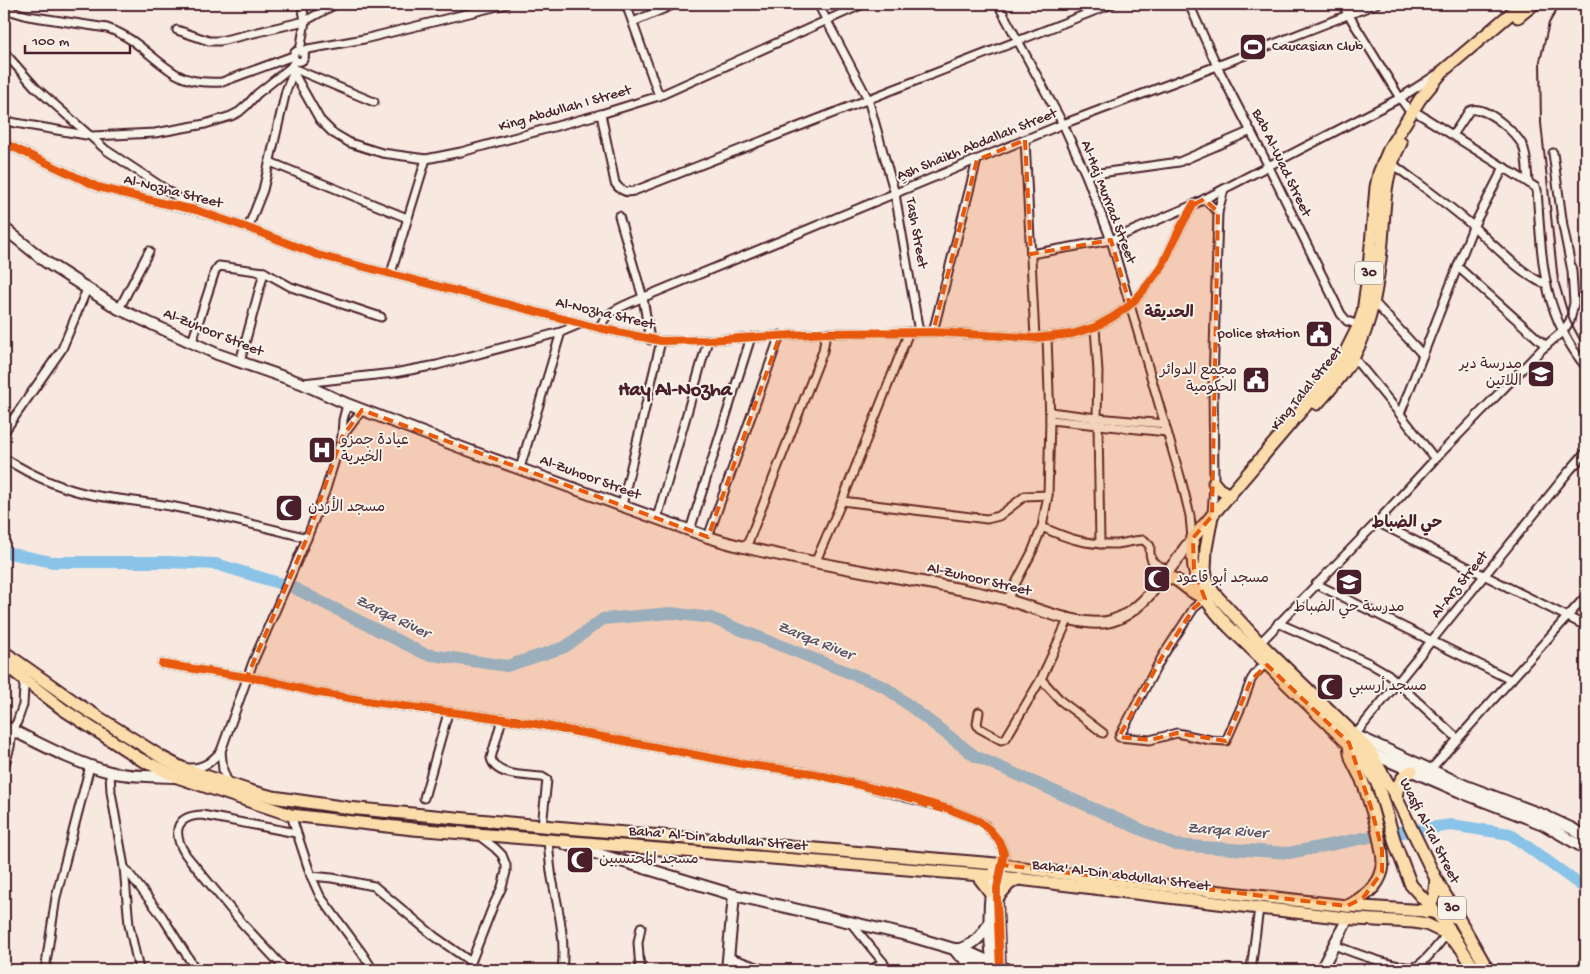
<svg xmlns="http://www.w3.org/2000/svg" width="1590" height="974" viewBox="0 0 1590 974" font-family="'Gochi Hand','Playpen Sans Arabic',sans-serif">
<style>
.lines{fill:none;stroke-linecap:round;stroke-linejoin:round}
.river{stroke:#89c4e8;stroke-width:12}
.street-casing{stroke:#4a1f2b;stroke-width:11}
.secondary-casing{stroke:#4a1f2b;stroke-width:14}
.primary-casing{stroke:#4a1f2b;stroke-width:15}
.street{stroke:#f7f3e8;stroke-width:7}
.secondary{stroke:#f7f3e8;stroke-width:10}
.primary{stroke:#fbddab;stroke-width:11}
.rail{stroke:#4a1f2b;stroke-width:2}
.cycleway-casing{stroke:#f7f3e8;stroke-width:11}
.cycleway{stroke:#e8590c;stroke-width:8}
.marked{fill:#e8590c;fill-opacity:0.2;stroke:#e8590c;stroke-width:4;stroke-dasharray:10 6;stroke-linejoin:round}
.labels{text-anchor:middle;dominant-baseline:central;stroke-width:4;stroke-linejoin:round;paint-order:stroke}
.shield{fill:#f7f3e8;stroke:#7e5f64;stroke-width:1}
.shield-label{font-size:14px;font-weight:bold;fill:#4a1f2b}
.poi-label{font-size:15px;fill:#4a1f2b;stroke:#f7f3e8;text-anchor:start}
.street-label{font-size:15px;fill:#4a1f2b;stroke:#f7f3e8}
.neighbourhood-label{font-size:16px;font-weight:bold;fill:#4a1f2b;stroke:#f7f3e8}
.water-label{font-size:16px;font-style:italic;fill:#5d5164;stroke:#f7f3e8}
.district-label{font-size:20px;font-weight:bold;fill:#4a1f2b;stroke:#f7f3e8}
</style>
<rect width="100%" height="100%" fill="#f8e9e0"/>
<filter id="ink" filterUnits="userSpaceOnUse"><feTurbulence type="fractalNoise" baseFrequency=".02" numOctaves="2"/><feDisplacementMap in="SourceGraphic" scale="10" xChannelSelector="R" yChannelSelector="G"/><feConvolveMatrix kernelMatrix="1 2 1 2 8 2 1 2 1" color-interpolation-filters="sRGB"/></filter>
<g filter="url(#ink)">
<g class="lines">
<path class="river" d="M4 552 52 562H167L216 564 292 587 425 654 507 666 565 647 603 619 671 613 711 618 885 687 975 756 1176 845 1289 853 1374 836 1451 825 1510 834 1586 889"/>
<g class="street-casing">
<g id="street">
<path d="M626 4 659 96"/>
<path d="M818 4 868 99 895 194 919 332"/>
<path d="M998 4 1063 124 1086 175 1111 240 1182 483 1190 516 1192 538"/>
<path d="M1189 4 1217 66 1268 165 1341 314 1347 321 1359 325"/>
<path d="M1342 4 1400 98 1411 113"/>
<path d="M4 9 28 16 107 28C137 38 151 59 176 74 189 82 207 83 222 82L293 56"/>
<path d="M633 22 675 4"/>
<path d="M177 30 209 41H220L305 21 336 4"/>
<circle cx="299" cy="56" r="5.5"/>
<path d="M300 51 305 21 302 4"/>
<path d="M4 52 35 87 106 150 194 208"/>
<path d="M301 52 308 49 364 39 506 4"/>
<path d="M295 69 374 102"/>
<path d="M293 72 320 120 333 133 350 143 382 153 426 159 461 152 601 114 659 96 863 4"/>
<path d="M601 114 615 183C620 191 626 193 634 191L1112 4"/>
<path d="M1419 114 1535 187 1537 190C1542 258 1541 312 1586 367"/>
<path d="M4 121 92 136 155 133 205 124 231 116 239 112 247 105 257 94 291 67 295 60"/>
<path d="M1453 135 1469 111C1484 103 1520 135 1524 149 1527 159 1527 171 1528 181"/>
<path d="M1025 140 1035 338"/>
<path d="M4 143 98 187 162 203 196 210 248 228 318 255 599 328 661 341 708 340 826 333 933 332 1035 338 1072 334 1095 327 1113 317 1130 305 1142 292 1162 266 1180 228 1193 205"/>
<path d="M270 162 407 218"/>
<path d="M1391 163C1419 184 1448 204 1474 227 1489 241 1528 280 1546 284"/>
<path d="M1086 175 1179 162 1251 131"/>
<path d="M1204 199 1218 212"/>
<path d="M619 216 643 298 650 340"/>
<path d="M248 228 263 190 286 91 294 70"/>
<path d="M1031 254 1111 240 1193 205 1400 98 1436 75"/>
<path d="M1458 267 1546 346"/>
<path d="M391 273 426 159"/>
<path d="M1373 301 1423 355"/>
<path d="M119 309 149 251"/>
<path d="M1095 327 1098 372 1097 418"/>
<path d="M599 328C606 313 618 308 632 302L1063 124 1217 66 1376 4"/>
<path d="M933 332 977 160"/>
<path d="M192 342 215 271 219 266 264 272 291 287 381 317"/>
<path d="M1354 358 1400 414 1435 459"/>
<path d="M240 362 264 272"/>
<path d="M303 383 394 373 437 365 561 332 580 324"/>
<path d="M1050 412 1097 418 1165 424"/>
<path d="M1400 414 1473 227 1504 167"/>
<path d="M1050 420 1167 432"/>
<path d="M1098 425 1100 544"/>
<path d="M4 432 62 349 87 289"/>
<path d="M342 437 362 410"/>
<path d="M4 458C34 477 63 490 98 496 122 500 146 502 170 506 216 515 261 526 307 538"/>
<path d="M520 468 561 332"/>
<path d="M842 501 987 519 999 516 1025 496 1048 495"/>
<path d="M622 505 661 341"/>
<path d="M1212 515 1214 483 1213 385 1218 212 1224 189"/>
<path d="M657 518 708 340"/>
<path d="M1377 522 1586 626"/>
<path d="M1042 527C1068 539 1087 545 1117 544 1126 543 1135 540 1144 540L1150 546C1149 564 1154 563 1168 570"/>
<path d="M690 530 751 337"/>
<path d="M708 537 780 335"/>
<path d="M746 548 823 351 826 333"/>
<path d="M815 563 842 501 909 332"/>
<path d="M1316 584 1511 680"/>
<path d="M1205 599 1194 608 1162 657 1119 737 1150 740 1177 733 1210 740 1226 741 1242 705 1251 680 1255 674 1262 667 1267 665"/>
<path d="M1007 600 1032 552 1042 527 1048 495 1050 420 1047 337"/>
<path d="M1278 623 1369 663 1388 674 1458 739"/>
<path d="M1260 643 1377 522 1435 459 1542 349 1563 331 1570 321 1574 303 1572 271 1563 226 1553 153"/>
<path d="M162 664 266 680 314 692 372 702 481 716 536 724 742 764 811 773 864 786 949 809 979 821 985 825 999 841 1004 853 1003 865"/>
<path d="M1041 679 1061 701 1103 733"/>
<path d="M979 712 977 724 979 728 1001 740 1006 738 1041 679 1069 618"/>
<path d="M502 719 491 758C495 777 526 775 542 777L547 780 542 826"/>
<path d="M1355 735 1570 470 1586 452"/>
<path d="M4 768 10 747 12 730 17 722 23 705 24 687 22 678"/>
<path d="M190 768C205 768 212 761 221 751"/>
<path d="M1431 769 1586 596"/>
<path d="M110 772 111 792 124 867 162 916 196 970"/>
<path d="M228 783 223 770 221 751 253 662 307 538 325 492 342 437 343 420 347 404"/>
<path d="M424 798 448 713"/>
<path d="M291 815 311 876 320 896 362 953 373 970"/>
<path d="M548 840C549 853 550 866 552 878 558 908 566 939 562 970"/>
<path d="M124 867 129 925 139 970"/>
<path d="M311 876 332 878 374 886 434 936 471 962"/>
<path d="M851 923 883 962 887 970"/>
<path d="M1335 945C1348 951 1405 972 1417 966 1429 959 1438 944 1447 934"/>
<path d="M728 957 766 970"/>
<path d="M45 970 56 897 90 766"/>
<path d="M286 970 242 923 186 855C173 835 173 816 202 815L296 833"/>
<path d="M468 970 493 906 502 887 506 872V865L502 855 495 848 478 835"/>
<path d="M640 970 638 943 641 927"/>
<path d="M871 970 883 962"/>
<path d="M963 970 966 959"/>
<path d="M1251 970 1259 908"/>
</g>
</g>
<g class="secondary-casing">
<g id="secondary">
<path d="M4 228 46 262 119 309 217 354 301 383 347 404 465 449 708 537C721 541 734 545 748 548 824 566 902 577 979 593 988 595 998 597 1008 600 1035 608 1084 629 1111 621 1143 612 1161 578 1181 555L1184 549 1192 539"/>
<path d="M4 726C37 742 74 763 110 772 131 777 154 776 175 777"/>
<path d="M1357 736 1466 786 1543 815 1573 829 1586 838"/>
<path d="M1368 752 1463 793 1543 824 1586 849"/>
<path d="M565 844 734 895 910 936 954 949H961L1008 970"/>
<path d="M997 901 1000 970"/>
<path d="M954 949 959 955 986 970"/>
<path d="M961 949C977 942 982 936 990 921"/>
<path d="M993 969C989 936 987 902 995 869"/>
<path d="M727 970 734 895"/>
<path d="M1321 970 1348 918"/>
</g>
</g>
<g class="primary-casing">
<g id="primary">
<path d="M1518 17 1534 4"/>
<path d="M1317 404C1330 390 1345 373 1354 356 1373 322 1378 280 1382 242 1385 206 1383 176 1401 143"/>
<path d="M1214 483 1219 489 1230 495"/>
<path d="M1212 516 1206 549 1205 570 1208 583 1214 593 1260 643 1355 735 1370 752 1396 797 1436 879 1488 970"/>
<path d="M1164 576C1181 578 1188 593 1203 597"/>
<path d="M4 652 79 705 163 758 182 768 250 791 273 797 348 808 542 826 996 864 1089 877 1347 906 1427 911 1458 918"/>
<path d="M4 664 64 710 140 759 177 777 291 815 413 829 993 876 1259 908 1355 919 1414 922 1426 924 1443 932 1460 947"/>
<path d="M1396 797C1398 785 1400 776 1412 771"/>
<path d="M977 875 990 892"/>
<path d="M997 898 1009 884 1019 878"/>
<path d="M1348 906C1362 898 1378 888 1382 871 1387 855 1368 795 1361 778 1356 768 1347 755 1350 743"/>
<path d="M1426 912C1434 903 1435 891 1436 879"/>
<path d="M1475 970 1446 924 1411 885 1396 846 1378 785 1360 755 1229 627C1209 606 1194 588 1193 558 1192 552 1193 545 1192 539L1314 396 1346 351 1359 325 1363 312 1369 268 1376 187 1379 173 1390 147 1420 99 1443 71 1522 4"/>
</g>
</g>
<use href="#street" class="street"/>
<use href="#secondary" class="secondary"/>
<use href="#primary" class="primary"/>
<path class="rail" d="M1560 4 1549 23 1540 61 1541 123 1558 281 1570 321 1586 351"/>
<g class="cycleway-casing">
<g id="cycleway">
<path d="M4 143 98 187 162 203 196 210 248 228 318 255 599 328 661 341 708 340 826 333 933 332 1035 338 1072 334 1095 327 1113 317 1130 305 1142 292 1162 266 1180 228 1193 205"/>
<path d="M162 664 266 680 314 692 372 702 481 716 536 724 742 764 811 773 908 797 949 809 979 821 990 830 999 841 1004 853 997 888V898L1000 970"/>
</g>
</g>
<use href="#cycleway" class="cycleway"/>
</g>
</g>
<path class="marked" d="M1025 140 1031 254 1111 240 1130 305 1162 266 1193 205 1204 199 1218 212 1212 516 1193 538 1194 569 1205 599 1194 608 1162 657 1119 737 1150 740 1177 733 1226 741 1251 680 1267 665 1349 743 1371 807 1382 850V872L1363 898 1347 906 1003 865 999 841 979 821 864 786 536 724 372 702 247 677 307 538 342 437 362 410 708 537 780 335 933 332 977 160Z"/>
<defs>
<g id="stadium-square" transform="scale(1.4375)"><rect x="-9" y="-9" width="18" height="18" rx="4" fill="#4a1f2b" stroke="#f7f3e8"/><path d="M0-5a6.5 5 0 1 0 0 10a6.5 5 0 1 0 0-10ZM-3.5-1.8h7v3.6h-7Z" fill="#fff"/></g>
<g id="civic-square" transform="scale(1.4375)"><rect x="-9" y="-9" width="18" height="18" rx="4" fill="#4a1f2b" stroke="#f7f3e8"/><path d="M-.6-6.5H3V-4.5H.6V-3L4-1V1h2V6H-6V1h2V-1L-.6-3ZM-1.2 2.5V6h2.4V2.5Z" fill="#fff"/></g>
<g id="school-square" transform="scale(1.4375)"><rect x="-9" y="-9" width="18" height="18" rx="4" fill="#4a1f2b" stroke="#f7f3e8"/><path d="M0-5L7-2L0 1L-7-2ZM-4 1L0 2.5L4 1V4Q0 6-4 4Z" fill="#fff"/></g>
<g id="hospital-square" transform="scale(1.4375)"><rect x="-9" y="-9" width="18" height="18" rx="4" fill="#4a1f2b" stroke="#f7f3e8"/><path d="M-5-5h3v3.5h4V-5h3V5h-3V1.5h-4V5h-3Z" fill="#fff"/></g>
<g id="mosque-square" transform="scale(1.4375)"><rect x="-9" y="-9" width="18" height="18" rx="4" fill="#4a1f2b" stroke="#f7f3e8"/><path d="M3.5-4.9A6 6 0 1 0 3.5 4.9A5 5 0 1 1 3.5-4.9Z" fill="#fff"/></g>
</defs>
<g fill-rule="evenodd">
<use href="#stadium-square" x="1253" y="47"/>
<use href="#civic-square" x="1319" y="334"/>
<use href="#school-square" x="1541" y="374"/>
<use href="#civic-square" x="1256" y="380"/>
<use href="#hospital-square" x="322" y="450"/>
<use href="#mosque-square" x="289" y="508"/>
<use href="#mosque-square" x="1157" y="579"/>
<use href="#school-square" x="1349" y="582"/>
<use href="#mosque-square" x="1330" y="687"/>
<use href="#mosque-square" x="580" y="860"/>
</g>
<g class="labels">
<g class="shield">
<rect x="1355" y="261.5" width="28" height="23" rx="4"/>
<rect x="1438" y="896.5" width="28" height="23" rx="4"/>
</g>
<g class="shield-label">
<text x="1369" y="273">30</text>
<text x="1452" y="908">30</text>
</g>
<g class="poi-label">
<text x="1272" y="47">Caucasian Club</text>
<text x="1300" y="334" text-anchor="end">police station</text>
<text x="1522" y="365" text-anchor="end">مدرسة دير<tspan x="1522" dy="17">اللاتين</tspan></text>
<text x="1237" y="371" text-anchor="end">مجمع الدوائر<tspan x="1237" dy="17">الحكومية</tspan></text>
<text x="341" y="441">عيادة جمزو<tspan x="341" dy="17">الخيرية</tspan></text>
<text x="308" y="508">مسجد الأردن</text>
<text x="1176" y="579">مسجد أبو قاعود</text>
<text x="1349" y="608" text-anchor="middle">مدرسة حي الضباط</text>
<text x="1349" y="687">مسجد أرسبي</text>
<text x="599" y="860">مسجد المحتسبين</text>
</g>
<g class="street-label">
<text transform="translate(565 109) rotate(-16)">King Abdullah I Street</text>
<text transform="translate(977 145) rotate(-22)">ِِAsh Shaikh Abdallah Street</text>
<text transform="translate(1281 163) rotate(64)">Bab Al-Wad Street</text>
<text transform="translate(173 192) rotate(14)">Al-Nozha Street</text>
<text transform="translate(1108 202) rotate(69)">Al-Haj Murrad Street</text>
<text transform="translate(916 233) rotate(80)">Tash Street</text>
<text transform="translate(605 314) rotate(13)">Al-Nozha Street</text>
<text transform="translate(213 333) rotate(22)">Al-Zuhoor Street</text>
<text transform="translate(1307 389) rotate(-51)">King Talal Street</text>
<text transform="translate(590 478) rotate(20)">Al-Zuhoor Street</text>
<text transform="translate(979 580) rotate(13)">Al-Zuhoor Street</text>
<text transform="translate(1460 585) rotate(-51)">Al-Arz Street</text>
<text transform="translate(1429 831) rotate(63)">Wasfi Al-Tal Street</text>
<text transform="translate(718 839) rotate(5)">Baha' Al-Din abdullah Street</text>
<text transform="translate(1121 876) rotate(7)">Baha' Al-Din abdullah Street</text>
</g>
<g class="neighbourhood-label">
<text x="1169" y="314">الحديقة</text>
<text x="1407" y="524">حي الضباط</text>
</g>
<g class="water-label">
<text transform="translate(392 618) rotate(26)">Zarqa River</text>
<text transform="translate(815 642) rotate(22)">Zarqa River</text>
<text transform="translate(1227 832) rotate(4)">Zarqa River</text>
</g>
<g class="district-label">
<text x="675" y="391">Hay Al-Nozha</text>
</g>
</g>
<rect width="1590" height="974" fill="none" stroke="#f7f3e8" stroke-width="20"/>
<rect x="10" y="10" width="1570" height="954" fill="none" stroke="#4a1f2b" stroke-width="2" filter="url(#ink)"/>
<path d="M25 45v8h105v-8" fill="none" stroke="#4a1f2b" stroke-width="2.5"/>
<text x="32" y="45" font-size="15" fill="#4a1f2b" stroke="#f7f3e8" stroke-width="4" paint-order="stroke">100 m</text>
</svg>
